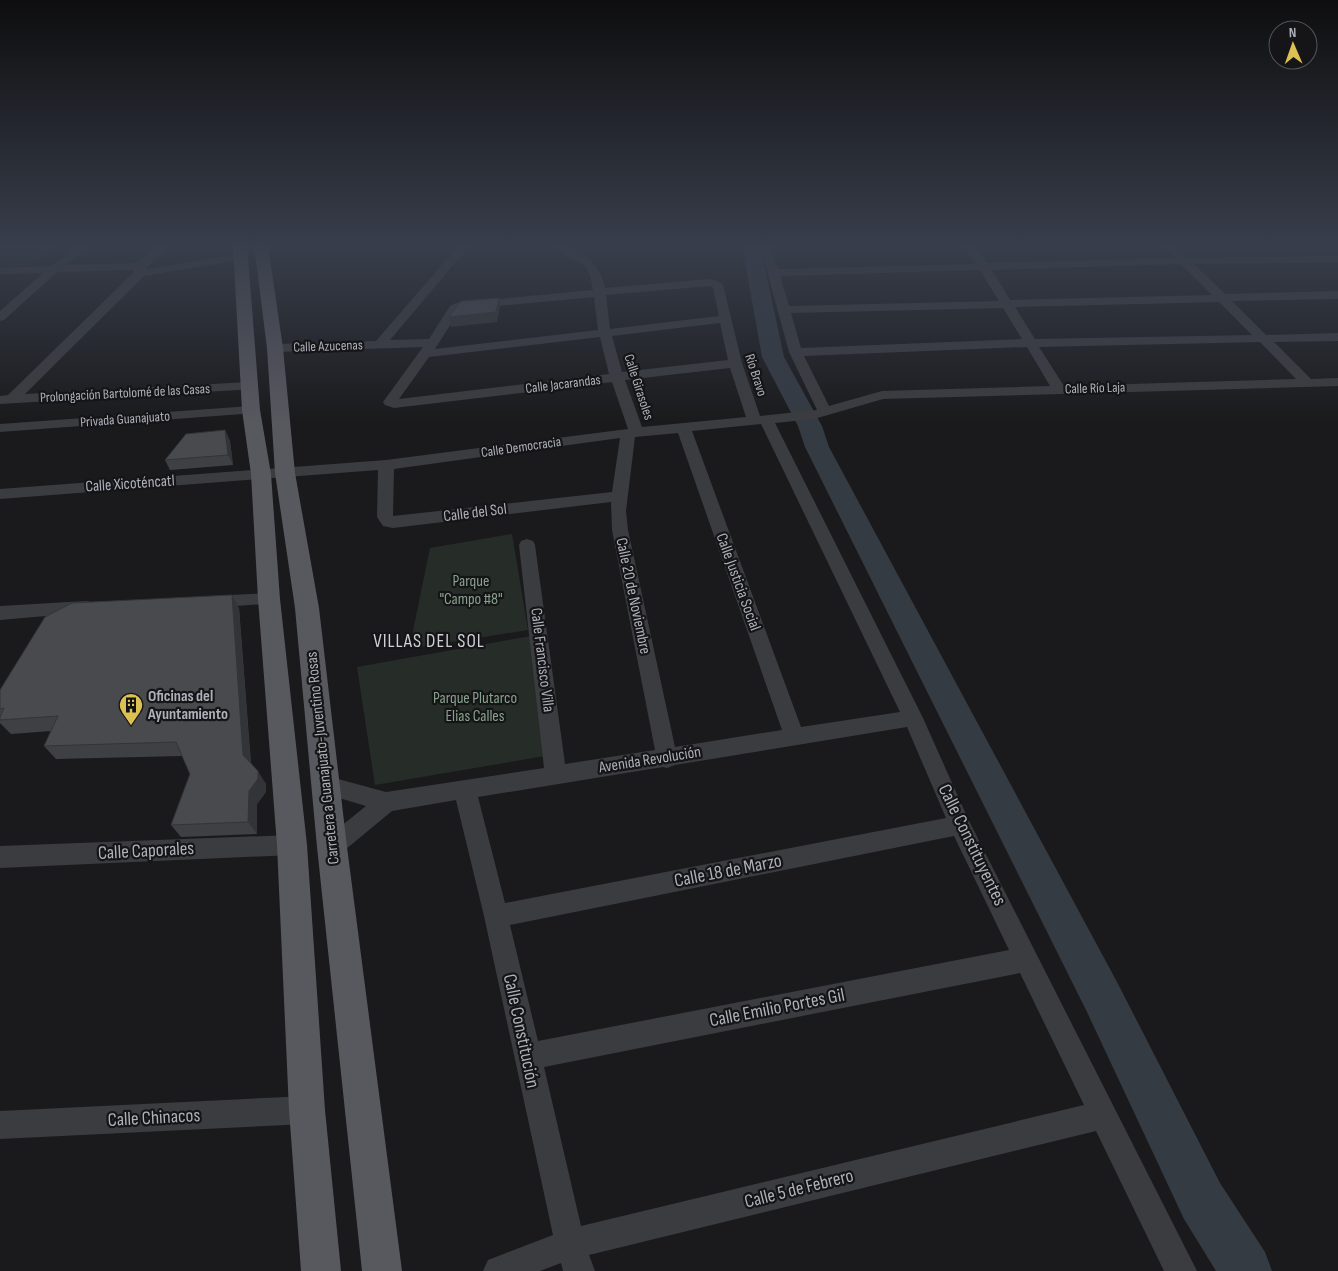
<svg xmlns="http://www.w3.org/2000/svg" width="1338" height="1271" viewBox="0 0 1338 1271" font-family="'Sofia Sans Condensed',sans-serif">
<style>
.green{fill:#262d28}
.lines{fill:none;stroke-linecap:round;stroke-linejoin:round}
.river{fill:#353b43;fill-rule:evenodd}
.minor{fill:#3b3c40;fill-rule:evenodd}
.major{fill:#58585f;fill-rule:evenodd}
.wall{fill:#3f4043}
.shaded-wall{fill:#333437}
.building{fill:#494a4e;stroke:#333437}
.labels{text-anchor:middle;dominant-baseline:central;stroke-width:4.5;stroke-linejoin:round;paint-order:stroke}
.far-street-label{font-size:14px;fill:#aeb0ba;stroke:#151517}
.street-label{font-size:16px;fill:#aeb0ba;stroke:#151517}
.park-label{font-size:16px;fill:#88a28d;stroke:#151517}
.poi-label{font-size:16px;font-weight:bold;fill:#aeb0ba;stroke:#151517;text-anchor:start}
.quarter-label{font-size:19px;letter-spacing:1px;fill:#ced0d6;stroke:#151517}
.near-street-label{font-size:19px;fill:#aeb0ba;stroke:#151517}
</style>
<rect width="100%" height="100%" fill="#1a1a1c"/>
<g class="green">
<path d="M0 245H58L28 266 0 267Z"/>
<path d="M512 534 528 630 414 648 413 631 430 548Z"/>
<path d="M531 636 545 756 375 785 357 667Z"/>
</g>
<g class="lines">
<path class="river" d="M742 245H760L784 357 822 426 829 447 1117 982 1220 1183 1265 1252 1272 1271H1216L1184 1219 1087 1012 805 447 798 426 762 357Z"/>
<g class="minor">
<path d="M79 245H91L66 265 137 263 158 245H170L146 269 241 254 247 257 241 260 144 276 25 394 250 382 257 386 255 389 0 404V396L8 395 134 272V270L57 272 4 320 0 321V311L43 273 0 274V268L51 266Z"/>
<path d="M459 245H470L390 340 429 339 450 306 456 303 593 290 590 275 585 266 547 245C576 245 599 259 605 288L708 279 718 281 723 285 742 363 760 416 817 410 789 352 760 245H771L778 269 976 264 963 245H974L987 263 1175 258 1163 245H1175L1187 258 1338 256V262L1194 264 1225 294 1338 291V299L1232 301 1266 335 1338 333V341L1274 342 1311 379 1338 378V386L883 399 814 419 775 423 923 718 969 821 1197 1271H1164L1096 1131 589 1255 595 1271H563L561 1263 540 1271H483L488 1260 553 1235 484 916 456 800 392 811 340 854 332 857 324 854 320 847 324 840 366 806 319 792 316 785 319 778 327 776 386 792 544 768 519 545 521 541 527 539 533 541 535 545 565 764 655 750 612 530 611 502 393 528 383 526 377 517 378 470 0 499V489L386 460 628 429 612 382 394 408 385 405 383 402 423 347 275 352 269 348 275 344 376 341ZM1181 264 1212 295 1010 300 992 270ZM980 270 999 301 789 306 780 276ZM710 286 713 288 719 316 610 329 606 295ZM594 297 598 330 435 349 459 311 463 309ZM1219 302 1252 335 1035 339 1015 307ZM1003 308 1022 339 801 348 791 313ZM720 323 728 360 622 372 612 336ZM600 337 609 374 399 399 429 357ZM1260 342 1296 379 1064 386 1039 347ZM1027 347 1050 386 882 391 829 406 804 356ZM730 368 746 417 642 427 625 380ZM761 424 900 712 801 727 692 431ZM678 433 782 730 675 747 628 530 626 511 635 437ZM620 438 612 492 393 516 394 469ZM907 727 946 818 505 903 478 797 663 767 667 768 675 765ZM954 836 1009 950 538 1041 510 925ZM1020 973 1084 1105 581 1226 544 1067Z"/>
<path d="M251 406 256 407 258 410 256 413 0 432V424Z"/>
<path d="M269 593 275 595 278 599 275 603 211 608 205 607 202 602 205 597 211 596Z"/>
<path d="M86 601 92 602 95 607 92 612 0 620V606Z"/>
<path d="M292 835 300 838 303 845 300 852 292 855 0 868V846Z"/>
<path d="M307 1096 317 1100 321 1110 317 1120 307 1124 0 1139V1111Z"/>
</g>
<g class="major">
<path d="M233 245H247L260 410 271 474 280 599 307 845 325 1110 341 1271H301L289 1110 277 845 258 599 251 474 242 410Z"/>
<path d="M254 245H268L283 348 295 473 319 608 347 847 402 1271H362L317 847 295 608 275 473 267 348Z"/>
</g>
</g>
<g class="wall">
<path d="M225 430 230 441 233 465 170 470 165 460Z"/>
<path d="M239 608 251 763 266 784V792L257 804V834L181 837 171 825 190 774 182 756 56 759 44 746 51 731 11 734 0 723V690Z"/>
</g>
<g class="shaded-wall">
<path d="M499 298 500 307 497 322 451 327 449 317Z"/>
<path d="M225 430 230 441 233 465 228 455Z"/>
<path d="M232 595 239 608 251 769 243 755Z"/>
<path d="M258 771 266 784V792L257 804V834L248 822 249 791Z"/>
</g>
<g class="building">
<path d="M499 298 496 312 449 317 459 303 462 301Z"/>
<path d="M225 430 228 455 165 460 186 434Z"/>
<path d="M232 595 243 755 258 771V779L249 791 248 822 171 825 190 774 176 742 44 746 58 716 0 720V717L4 708 0 709V690L45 617 72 603Z"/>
</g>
<linearGradient id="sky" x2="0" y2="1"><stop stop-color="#0e0e0f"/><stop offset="0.58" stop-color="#383e4b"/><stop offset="1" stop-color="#383e4b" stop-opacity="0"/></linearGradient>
<rect width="1338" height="423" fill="url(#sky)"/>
<defs>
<g id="building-pin" transform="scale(1.25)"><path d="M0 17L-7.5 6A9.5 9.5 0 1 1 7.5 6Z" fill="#dcc052" stroke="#151517"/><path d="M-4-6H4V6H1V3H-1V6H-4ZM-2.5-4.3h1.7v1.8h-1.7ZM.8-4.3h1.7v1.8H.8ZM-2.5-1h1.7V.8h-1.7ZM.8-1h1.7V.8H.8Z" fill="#111"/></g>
</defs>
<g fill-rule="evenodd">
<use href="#building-pin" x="131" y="705"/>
</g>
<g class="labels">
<g class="far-street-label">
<text transform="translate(328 346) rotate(-2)">Calle Azucenas</text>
<text transform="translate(756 375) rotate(72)">Río Bravo</text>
<text transform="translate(563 384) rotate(-7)">Calle Jacarandas</text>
<text transform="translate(639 387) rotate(72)">Calle Girasoles</text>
<text transform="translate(1095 388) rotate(-2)">Calle Río Laja</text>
<text transform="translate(125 393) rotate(-3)">Prolongación Bartolomé de las Casas</text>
<text transform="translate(125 419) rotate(-4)">Privada Guanajuato</text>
<text transform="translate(521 447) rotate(-8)">Calle Democracia</text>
</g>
<g class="street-label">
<text transform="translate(130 484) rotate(-4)">Calle Xicoténcatl</text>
<text transform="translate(475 513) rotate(-7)">Calle del Sol</text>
<text transform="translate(738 582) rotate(70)">Calle Justicia Social</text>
<text transform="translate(633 596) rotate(78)">Calle 20 de Noviembre</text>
<text transform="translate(542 660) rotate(83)">Calle Francisco Villa</text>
<text transform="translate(323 758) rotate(-96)">Carretera a Guanajuato-Juventino Rosas</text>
<text transform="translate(650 760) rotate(-9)">Avenida Revolución</text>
</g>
<g class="park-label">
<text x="471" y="581">Parque<tspan x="471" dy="18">"Campo #8"</tspan></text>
<text x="475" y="698">Parque Plutarco<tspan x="475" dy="18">Elias Calles</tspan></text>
</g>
<g class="poi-label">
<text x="148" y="696">Oficinas del<tspan x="148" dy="18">Ayuntamiento</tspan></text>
</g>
<g class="quarter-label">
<text x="429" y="641">VILLAS DEL SOL</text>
</g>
<g class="near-street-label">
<text transform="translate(972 845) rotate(64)">Calle Constituyentes</text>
<text transform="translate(146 851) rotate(-3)">Calle Caporales</text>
<text transform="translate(728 871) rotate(-11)">Calle 18 de Marzo</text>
<text transform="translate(777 1008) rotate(-11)">Calle Emilio Portes Gil</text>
<text transform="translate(521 1031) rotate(78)">Calle Constitución</text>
<text transform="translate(154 1118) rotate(-3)">Calle Chinacos</text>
<text transform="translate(799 1189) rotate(-14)">Calle 5 de Febrero</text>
</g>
</g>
<g transform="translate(1293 45) rotate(358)"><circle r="24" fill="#151517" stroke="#525358"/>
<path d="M0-4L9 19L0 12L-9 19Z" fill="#dcc052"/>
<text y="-8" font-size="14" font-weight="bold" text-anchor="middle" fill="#aeb0ba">N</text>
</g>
</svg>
